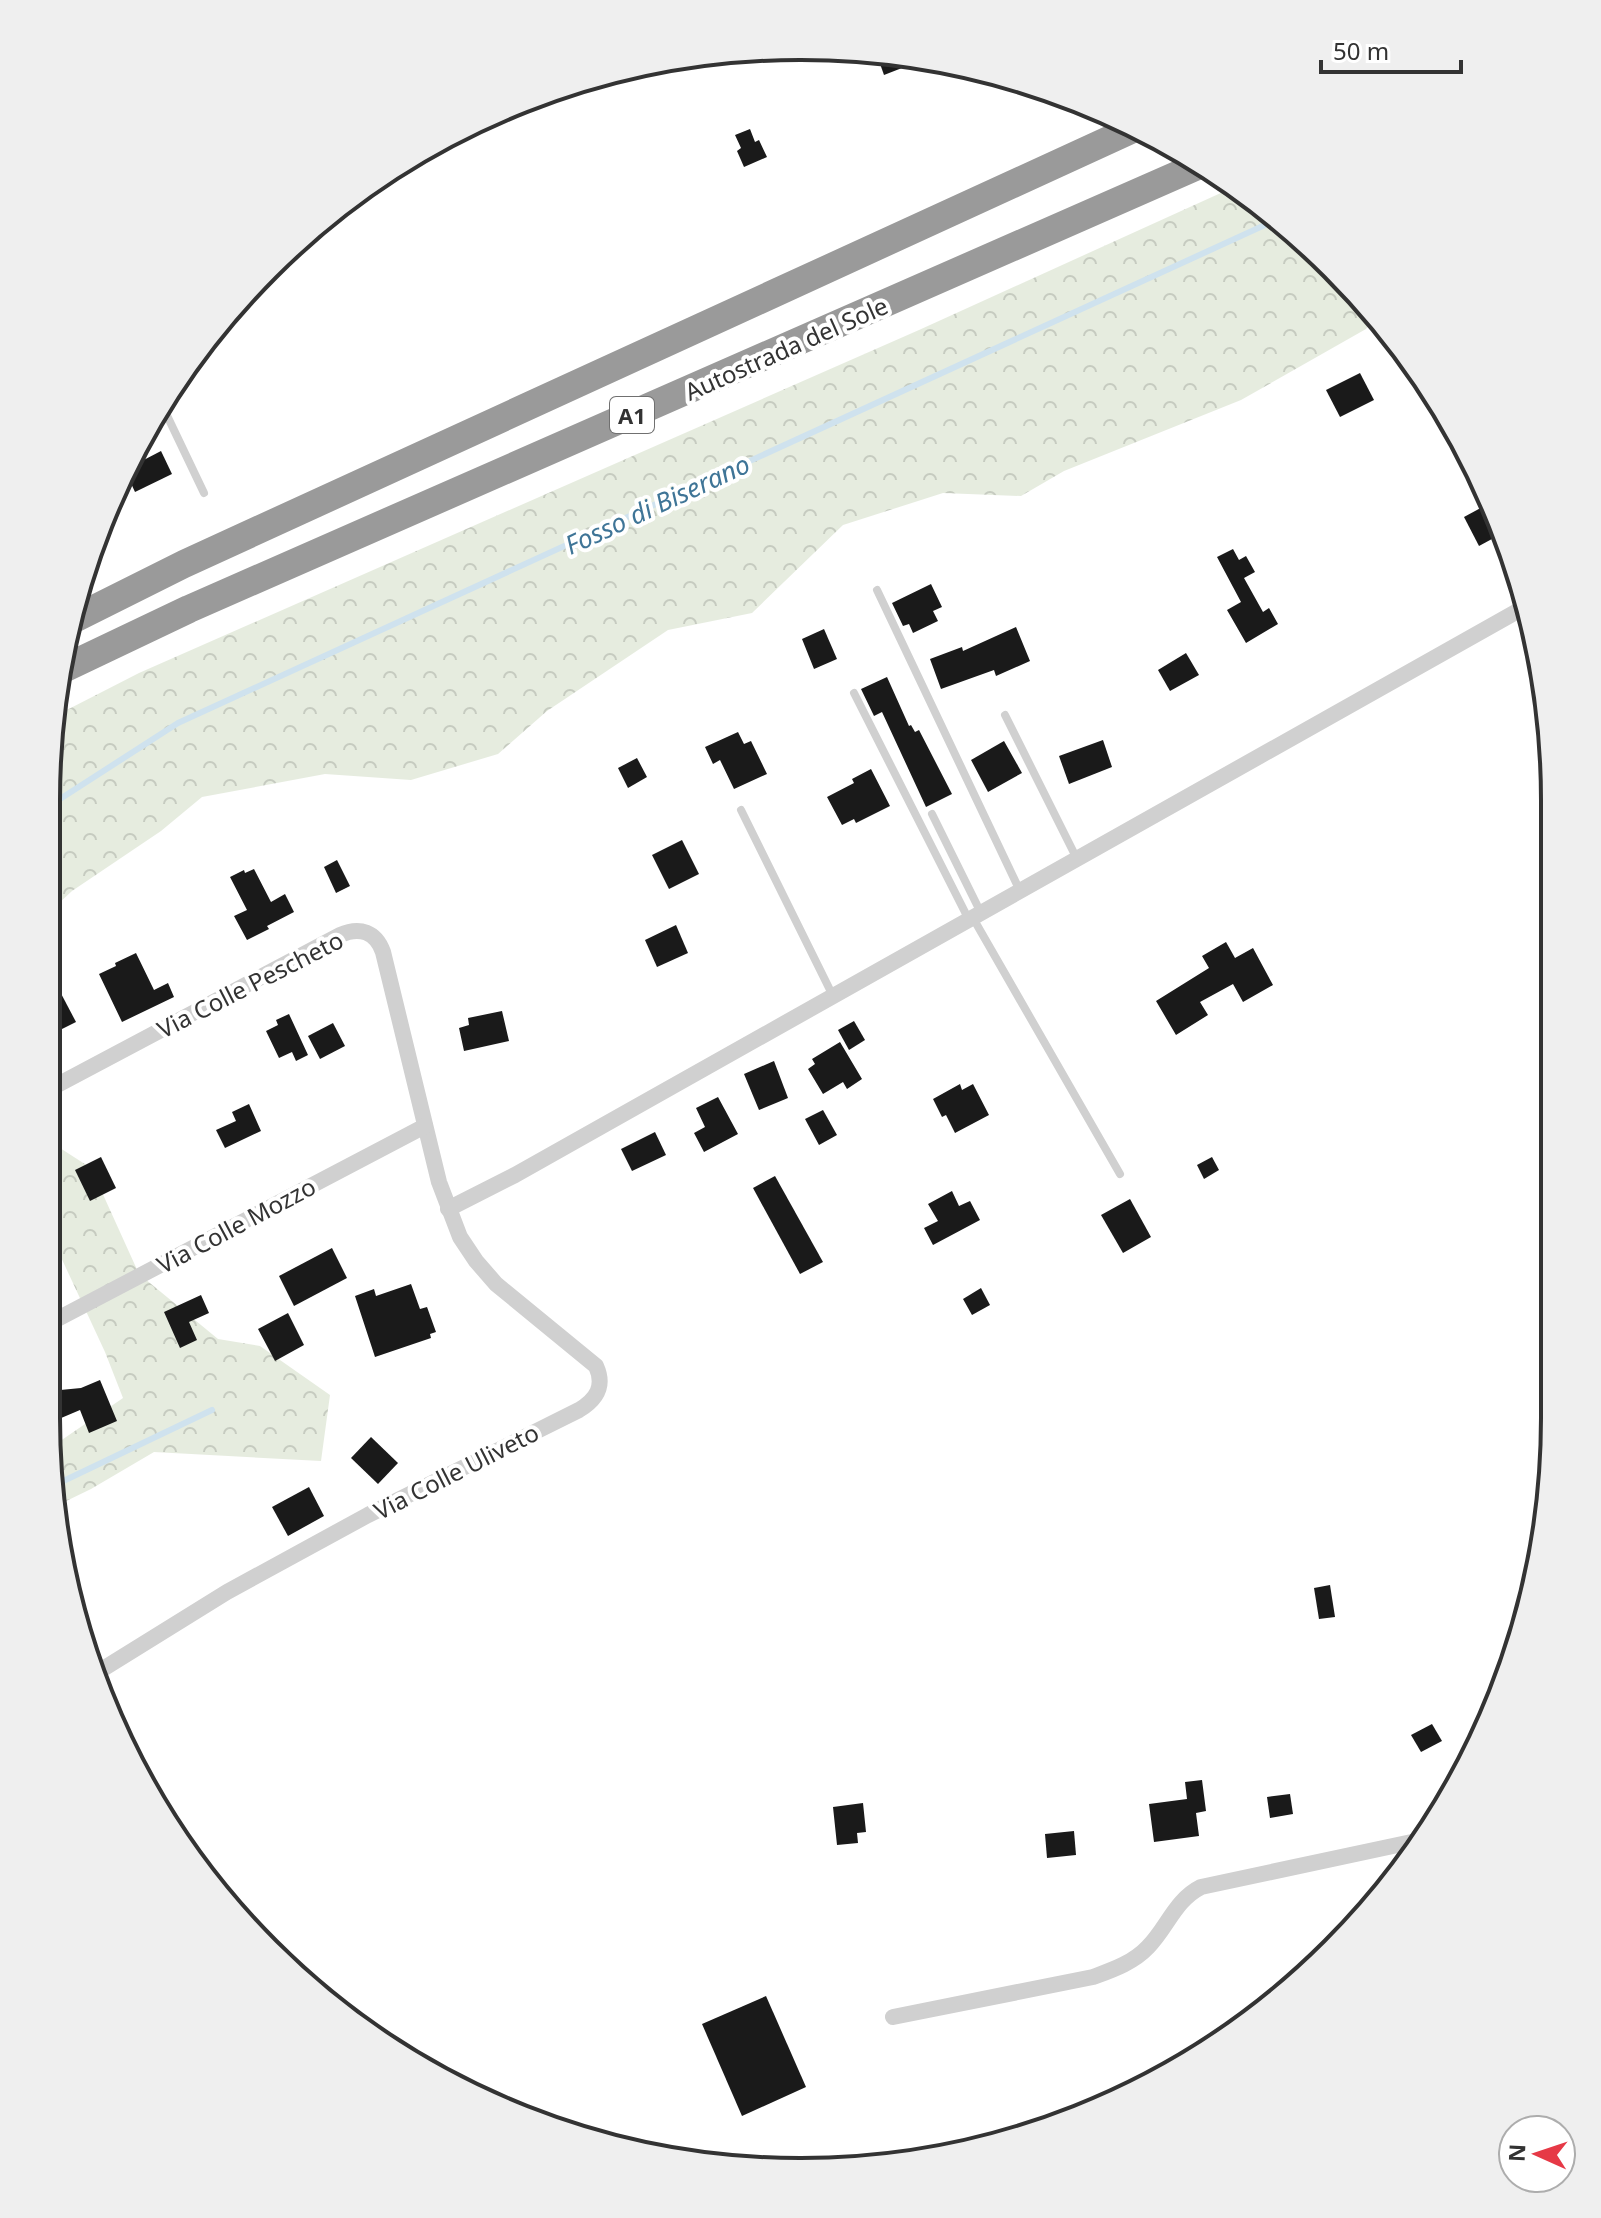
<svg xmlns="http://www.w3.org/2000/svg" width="1601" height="2218" viewBox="0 0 1601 2218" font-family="'Noto Sans',sans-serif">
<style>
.forest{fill:url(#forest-crowns)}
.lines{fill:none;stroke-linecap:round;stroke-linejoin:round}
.stream{stroke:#cfe2ee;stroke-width:6}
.building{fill:#1a1a1a}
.lane{stroke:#d0d0d0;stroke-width:8}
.street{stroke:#d0d0d0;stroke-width:16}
.highway{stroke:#9a9a9a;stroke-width:28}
.labels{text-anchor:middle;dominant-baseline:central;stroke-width:8;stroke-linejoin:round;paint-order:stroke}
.shield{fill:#fff;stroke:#707070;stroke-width:2}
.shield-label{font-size:22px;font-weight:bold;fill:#333}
.street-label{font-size:24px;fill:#333;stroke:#fff}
.water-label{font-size:26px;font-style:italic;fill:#3f7597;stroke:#fff}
.rim{fill:none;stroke:#333;stroke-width:4}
</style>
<defs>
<pattern id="forest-crowns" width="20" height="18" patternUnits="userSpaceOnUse" patternTransform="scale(2)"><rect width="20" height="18" fill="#e6ecdf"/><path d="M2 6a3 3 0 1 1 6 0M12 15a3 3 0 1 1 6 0" fill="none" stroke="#c6cbc0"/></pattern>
</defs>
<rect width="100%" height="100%" fill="#fff"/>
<g class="forest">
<path d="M1234 187 1298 233 1376 316 1366 329 1241 400 1064 471 1021 496 943 493 843 525 752 613 668 630 547 711 498 754 411 780 325 774 202 797 161 831 72 891 46 915V800L57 715 139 673 919 330Z"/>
<path d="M46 1139 91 1168 139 1274 218 1339 260 1346 330 1395 321 1461 154 1452 91 1489 58 1505 50 1448 123 1398 105 1352 46 1225Z"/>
</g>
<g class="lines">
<g class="stream">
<path d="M46 808 178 723 1278 219"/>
<path d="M55 1485 212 1410"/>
</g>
</g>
<g class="building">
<path d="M894 52H899L925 59 884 75 878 58Z"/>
<path d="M750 129 755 142 759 140 767 157 744 167 737 151 741 148 735 135Z"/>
<path d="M1360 373 1374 400 1340 417 1326 390Z"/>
<path d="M161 451 172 474 135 492 129 479 136 464Z"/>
<path d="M1488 504 1503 533 1479 546 1464 517Z"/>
<path d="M1233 549 1239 560 1246 556 1255 572 1244 578 1263 612 1269 608 1278 624 1246 643 1227 610 1241 602 1217 557Z"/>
<path d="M931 584 942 607 933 611 938 621 913 633 909 624 903 626 892 603Z"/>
<path d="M1016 627 1030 661 996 676 994 670 941 689 930 659 962 647 963 651Z"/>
<path d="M824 629 837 659 814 669 802 639Z"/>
<path d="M1186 653 1199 675 1170 691 1158 670Z"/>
<path d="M887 677 909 726 911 725 915 732 919 730 952 794 926 807 882 712 874 716 861 689Z"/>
<path d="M738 732 744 744 751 741 767 774 734 789 720 760 713 764 705 747Z"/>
<path d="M1103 740 1112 767 1069 784 1059 756Z"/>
<path d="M1004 741 1022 773 988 792 971 760Z"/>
<path d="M637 758 647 777 628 788 618 768Z"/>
<path d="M871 769 890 806 856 823 854 819 842 825 827 797 854 783 852 779Z"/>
<path d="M682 840 699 874 669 889 652 855Z"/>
<path d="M337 860 350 886 336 893 324 867Z"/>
<path d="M254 869 271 902 285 894 294 912 267 926 269 929 247 940 234 916 247 910 230 877 244 870 245 873Z"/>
<path d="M676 925 688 953 657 967 645 940Z"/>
<path d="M1226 942 1235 958 1253 948 1273 985 1243 1002 1233 984 1200 1002 1208 1015 1176 1035 1156 1001 1209 968 1202 956Z"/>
<path d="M136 953 154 990 168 983 174 997 122 1022 99 974 116 966 115 963Z"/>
<path d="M46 965 76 1022 46 1037Z"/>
<path d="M502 1011 509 1041 464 1051 459 1028 469 1025 468 1018Z"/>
<path d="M289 1014 308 1055 296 1061 292 1052 279 1058 266 1031 278 1025 276 1020Z"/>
<path d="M854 1021 865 1040 849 1050 838 1030Z"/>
<path d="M333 1023 345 1046 320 1059 308 1036Z"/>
<path d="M840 1042 862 1079 847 1089 843 1082 823 1094 808 1069 815 1064 812 1059Z"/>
<path d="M774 1061 788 1098 759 1110 744 1074Z"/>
<path d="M960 1084 962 1090 973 1084 989 1115 955 1133 946 1115 942 1117 933 1099Z"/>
<path d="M718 1097 738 1134 704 1152 694 1133 705 1127 696 1108Z"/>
<path d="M249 1104 261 1131 225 1148 216 1130 236 1121 232 1112Z"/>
<path d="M823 1110 837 1135 819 1145 805 1119Z"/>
<path d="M655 1132 666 1155 632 1171 621 1149Z"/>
<path d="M101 1157 116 1188 90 1201 75 1170Z"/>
<path d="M1212 1157 1219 1170 1204 1179 1197 1165Z"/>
<path d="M775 1176 823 1262 800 1274 753 1188Z"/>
<path d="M952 1191 959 1206 970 1201 980 1220 933 1245 924 1228 938 1221 928 1204Z"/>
<path d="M1130 1199 1151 1237 1123 1253 1101 1215Z"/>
<path d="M332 1248 347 1278 294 1306 279 1276Z"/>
<path d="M411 1284 420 1309 427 1307 436 1332 430 1334 431 1338 375 1357 355 1296 374 1289 376 1296Z"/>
<path d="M981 1288 990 1305 972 1315 963 1299Z"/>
<path d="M201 1295 209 1313 189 1322 197 1340 180 1348 164 1312Z"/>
<path d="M288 1313 304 1345 275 1361 258 1329Z"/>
<path d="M100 1380 117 1421 89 1433 80 1410 47 1424 46 1397 52 1396 50 1391 81 1388Z"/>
<path d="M371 1437 398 1463 378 1484 351 1458Z"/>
<path d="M309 1487 324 1516 288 1536 272 1507Z"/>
<path d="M1330 1585 1335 1617 1319 1619 1314 1588Z"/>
<path d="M1432 1724 1442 1741 1421 1752 1411 1735Z"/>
<path d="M1202 1780 1206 1811 1196 1813 1199 1836 1154 1842 1149 1804 1187 1799 1185 1782Z"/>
<path d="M1290 1794 1293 1814 1270 1818 1267 1797Z"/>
<path d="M863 1803 866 1832 857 1833 858 1843 837 1845 833 1807Z"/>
<path d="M1074 1831 1076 1855 1047 1858 1045 1834Z"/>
<path d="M766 1996 806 2087 742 2116 702 2024Z"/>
</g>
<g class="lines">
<g class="lane">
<path d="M162 405 204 493"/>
<path d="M877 590 1020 891"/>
<path d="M854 693 969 920"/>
<path d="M1005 715 1077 859"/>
<path d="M741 810 833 996"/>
<path d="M932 814 981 913"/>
<path d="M973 918 1120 1174"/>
</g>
<g class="street">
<path d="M46 1091 340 935C360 926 376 932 383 952L439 1182 460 1237 476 1261 496 1284 596 1366C605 1386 597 1399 579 1410L368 1515 227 1592 98 1672"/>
<path d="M448 1209 515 1175 1523 608"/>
<path d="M46 1325 425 1126"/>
<path d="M893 2017 1093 1977C1112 1970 1133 1963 1148 1947 1167 1928 1175 1900 1201 1887L1421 1840"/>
</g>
<g class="highway">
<path d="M70 621 184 564 1135 128"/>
<path d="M63 669 189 609 1202 164"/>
</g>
</g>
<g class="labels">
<rect class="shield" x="610" y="397" width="44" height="36" rx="6"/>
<g class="shield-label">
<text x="632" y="415">A1</text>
</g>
<g class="street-label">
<text transform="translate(786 348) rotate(-24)">Autostrada del Sole</text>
<text transform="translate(250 984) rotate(-27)">Via Colle Pescheto</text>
<text transform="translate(236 1225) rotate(-28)">Via Colle Mozzo</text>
<text transform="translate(456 1471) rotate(-27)">Via Colle Uliveto</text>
</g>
<g class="water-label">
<text transform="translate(657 504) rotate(-25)">Fosso di Biserano</text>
</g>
</g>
<path d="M0 0H1601V2218H0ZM800 60H801A740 740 0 0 1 1541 800V1418A740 740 0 0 1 801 2158H800A740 740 0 0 1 60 1418V800A740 740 0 0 1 800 60Z" fill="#efefef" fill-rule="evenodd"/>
<path class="rim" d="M800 60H801A740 740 0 0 1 1541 800V1418A740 740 0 0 1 801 2158H800A740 740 0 0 1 60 1418V800A740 740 0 0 1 800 60Z"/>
<g transform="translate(1537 2154) rotate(273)"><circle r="38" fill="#ffffff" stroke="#adadad" stroke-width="2"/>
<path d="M0-6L14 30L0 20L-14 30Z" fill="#e63946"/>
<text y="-12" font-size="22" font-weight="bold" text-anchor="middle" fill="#333333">N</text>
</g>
<path d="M1321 60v12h140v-12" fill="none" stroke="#333333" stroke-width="4"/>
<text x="1333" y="60" font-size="24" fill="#333333" stroke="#ffffff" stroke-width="6" paint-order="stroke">50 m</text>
</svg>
